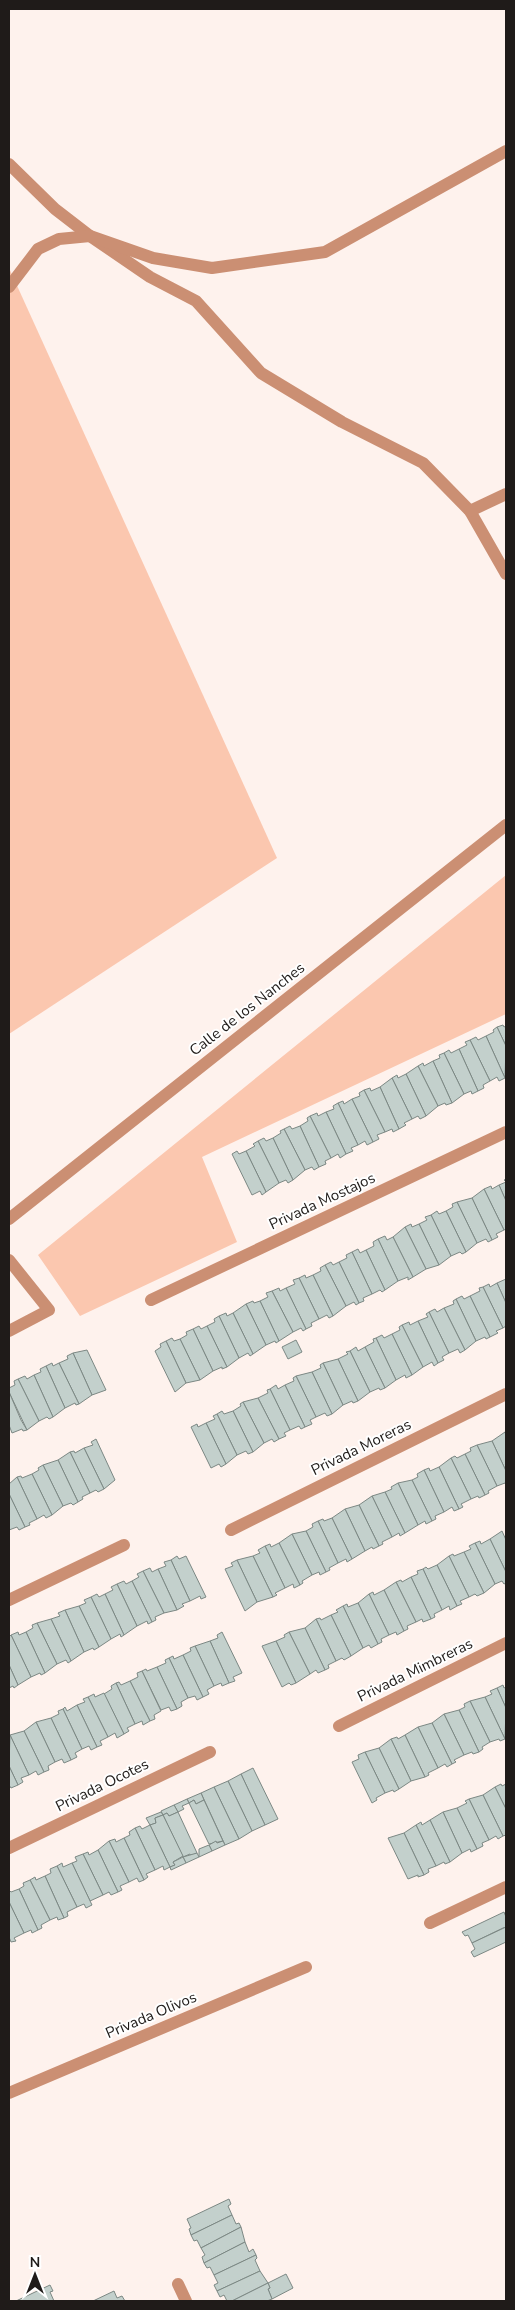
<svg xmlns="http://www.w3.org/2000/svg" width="515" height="2310" viewBox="0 0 515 2310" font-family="'Nunito Sans',sans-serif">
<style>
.green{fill:#fbc7af}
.building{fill:#c3d0cc;stroke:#7c8884}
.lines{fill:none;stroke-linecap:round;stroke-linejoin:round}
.lane{stroke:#cb8f73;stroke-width:12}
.street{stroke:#cb8f73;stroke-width:12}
.labels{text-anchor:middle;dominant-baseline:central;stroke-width:4;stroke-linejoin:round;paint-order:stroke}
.street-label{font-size:15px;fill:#1f1b19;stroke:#fff}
</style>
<rect width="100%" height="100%" fill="#fef2ed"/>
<g class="green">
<path d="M9 268 277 858 9 1034Z"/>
<path d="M506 875V1014L202 1157 237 1242 80 1316 38 1255Z"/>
</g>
<g class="building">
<path d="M503 1025 504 1027 506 1026V1046L497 1027Z"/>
<path d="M497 1027 506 1046 505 1078 486 1036 494 1032 493 1030Z"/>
<path d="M486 1036 505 1078 499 1081 497 1077 490 1081 470 1040 476 1037 478 1040Z"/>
<path d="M470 1040 490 1081 483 1085 484 1088 478 1091 459 1049 467 1045 465 1042Z"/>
<path d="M459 1049 478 1091 472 1094 471 1091 464 1094 444 1053 449 1050 451 1053Z"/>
<path d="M444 1053 464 1094 452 1103 433 1061 440 1058 439 1055Z"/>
<path d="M433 1061 452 1103 446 1105 445 1103 438 1106 418 1066 423 1063 424 1066Z"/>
<path d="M418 1066 438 1106 426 1116 406 1074Z"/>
<path d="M406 1074 426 1116 420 1119 418 1116 412 1119 392 1078 397 1075 398 1078Z"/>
<path d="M392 1078 412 1119 404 1123 406 1125 399 1129 380 1087Z"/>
<path d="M380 1087 399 1129 393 1132 392 1129 385 1132 364 1090 370 1088 371 1091Z"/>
<path d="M364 1090 385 1132 377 1135 379 1139 373 1142 352 1099 360 1096 359 1093Z"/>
<path d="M352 1099 373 1142 367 1145 365 1141 358 1145 338 1103 343 1101 344 1104Z"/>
<path d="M338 1103 358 1145 351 1148 353 1151 346 1154 326 1112 334 1109 333 1106Z"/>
<path d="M326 1112 346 1154 340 1158 338 1154 331 1158 310 1116 317 1113 318 1116Z"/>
<path d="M310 1116 331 1158 325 1161 326 1164 319 1167 300 1126 308 1121 307 1118Z"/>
<path d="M290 1126 292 1129 300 1126 319 1167 314 1170 312 1167 305 1170 284 1129Z"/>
<path d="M284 1129 305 1170 293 1180 273 1138 281 1133 280 1131Z"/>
<path d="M264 1138 266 1141 273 1138 293 1180 288 1183 286 1180 279 1183 258 1141Z"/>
<path d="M258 1141 279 1183 266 1192 246 1151 255 1146 253 1144Z"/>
<path d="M237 1151 239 1154 246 1151 266 1192 262 1195 260 1191 252 1195 232 1154Z"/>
<path d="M506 1179V1201L499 1185 506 1182 504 1180Z"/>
<path d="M499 1185 506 1201V1229L504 1230 484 1189 491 1186 492 1189Z"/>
<path d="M484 1189 504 1230 496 1234 498 1237 492 1240 472 1198Z"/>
<path d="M472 1198 492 1240 488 1242 486 1239 477 1243 457 1202Z"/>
<path d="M457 1202 477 1243 466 1252 446 1211 453 1207 452 1204Z"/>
<path d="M437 1211 439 1214 446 1211 466 1252 462 1254 460 1252 451 1256 431 1215Z"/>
<path d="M431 1215 451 1256 439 1265 419 1224 427 1220 425 1217Z"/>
<path d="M411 1224 412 1227 419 1224 439 1265 426 1269 405 1227Z"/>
<path d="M405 1227 426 1269 413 1277 393 1237Z"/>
<path d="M385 1236 387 1240 393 1237 413 1277 408 1280V1277L398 1281 378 1239Z"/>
<path d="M378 1239 398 1281 385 1290 366 1250 374 1246 373 1242Z"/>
<path d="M358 1249 360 1253 366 1250 385 1290 382 1292 380 1290 372 1294 352 1252Z"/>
<path d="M352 1252 372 1294 363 1298 364 1301 359 1303 339 1262 347 1258 346 1255Z"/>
<path d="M331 1262 333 1265 339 1262 359 1303 356 1305 354 1302 346 1306 325 1265Z"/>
<path d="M325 1265 346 1306 333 1316 313 1275 321 1271 320 1268Z"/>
<path d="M305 1275 306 1278 313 1275 333 1316 329 1318 327 1315 319 1319 299 1278Z"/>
<path d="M299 1278 319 1319 311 1323 312 1326 306 1329 286 1288 295 1284 293 1280Z"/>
<path d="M506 1279V1303L497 1283Z"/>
<path d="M497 1283 506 1303V1326L503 1328 483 1287 489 1284 490 1287Z"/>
<path d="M483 1287 503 1328 496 1331 498 1333 490 1337 470 1296 480 1291 479 1288Z"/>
<path d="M279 1288 280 1291 286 1288 306 1329 303 1331 301 1328 293 1332 272 1291Z"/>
<path d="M272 1291 293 1332 279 1341 260 1301 268 1297 266 1293Z"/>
<path d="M462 1296 464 1299 470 1296 490 1337 486 1339 485 1337 476 1341 456 1299Z"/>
<path d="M456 1299 476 1341 465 1350 444 1308 454 1304 453 1301Z"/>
<path d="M253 1301 254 1303 260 1301 279 1341 276 1343 275 1341 266 1345 246 1304Z"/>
<path d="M246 1304 266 1345 253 1354 233 1313Z"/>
<path d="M444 1308 465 1350 460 1353 458 1349 449 1353 429 1312 435 1309 437 1312Z"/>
<path d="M429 1312 449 1353 442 1357 444 1360 438 1363 418 1321 428 1317 426 1314Z"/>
<path d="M226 1313 227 1316 233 1313 253 1354 250 1356 248 1353 239 1358 219 1316Z"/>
<path d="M219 1316 239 1358 227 1367 207 1326 215 1322 214 1319Z"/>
<path d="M418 1321 438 1363 434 1366 432 1362 423 1367 402 1325 409 1322 410 1325Z"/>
<path d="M402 1325 423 1367 412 1375 392 1334 400 1330 399 1327Z"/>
<path d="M199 1326 201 1329 207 1326 227 1367 222 1369V1367L213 1371 193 1329Z"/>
<path d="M193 1329 213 1371 200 1380 180 1339 187 1335 186 1332Z"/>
<path d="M392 1334 412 1375 406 1378 405 1375 396 1380 376 1338 382 1335 384 1338Z"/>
<path d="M172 1338 174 1341 180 1339 200 1380 186 1383 166 1341Z"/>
<path d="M376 1338 396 1380 385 1388 365 1347 374 1342 373 1339Z"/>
<path d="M296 1340 302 1352 288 1359 282 1347Z"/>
<path d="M166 1341 186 1383 175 1392 155 1351 161 1347 160 1344Z"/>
<path d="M356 1347 358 1351 365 1347 385 1388 380 1390 379 1388 370 1392 350 1351Z"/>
<path d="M87 1350 106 1390 92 1395 73 1353Z"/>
<path d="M350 1351 370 1392 358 1401 338 1359 348 1354 346 1352Z"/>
<path d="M73 1353 92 1395 79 1404 59 1363 68 1359 67 1356Z"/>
<path d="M338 1359 358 1401 353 1403 352 1401 343 1405 323 1363Z"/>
<path d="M52 1363 53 1366 59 1363 79 1404 76 1405 75 1403 65 1408 46 1366Z"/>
<path d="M323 1363 343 1405 332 1414 312 1372 321 1368 320 1365Z"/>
<path d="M46 1366 65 1408 53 1417 34 1375 41 1372 40 1369Z"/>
<path d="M312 1372 332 1414 327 1416 325 1413 316 1417 296 1376Z"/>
<path d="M34 1375 53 1417 49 1419 47 1417 39 1421 18 1379 25 1376 27 1379Z"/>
<path d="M296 1376 316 1417 310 1420 312 1424 305 1427 285 1385 294 1381 293 1378Z"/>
<path d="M18 1379 39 1421 27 1430 9 1392V1388L15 1385 14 1381Z"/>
<path d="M276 1385 278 1389 285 1385 305 1427 301 1429 299 1426 290 1430 270 1389Z"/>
<path d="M270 1389 290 1430 284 1433 286 1436 279 1439 258 1398 268 1393 267 1390Z"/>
<path d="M9 1392 21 1420 27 1430 23 1431 22 1429 12 1433 9 1425Z"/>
<path d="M258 1398 279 1439 274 1442 272 1439 264 1443 243 1402Z"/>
<path d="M243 1402 264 1443 253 1452 233 1411 241 1406 240 1404Z"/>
<path d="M222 1411 224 1414 233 1411 253 1452 248 1454 246 1451 237 1455 217 1414Z"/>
<path d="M217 1414 237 1455 226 1464 206 1423 215 1419 213 1416Z"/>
<path d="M206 1423 226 1464 221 1467 219 1464 211 1468 191 1427 197 1424 198 1427Z"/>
<path d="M505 1432 506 1436V1471L492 1441Z"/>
<path d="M96 1439 115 1480 104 1489 84 1448 93 1445 91 1442Z"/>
<path d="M492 1441 506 1471V1485L505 1483 497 1486 477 1445Z"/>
<path d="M477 1445 497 1486 488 1491 489 1493 485 1495 465 1454 471 1451 470 1448Z"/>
<path d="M84 1448 104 1489 98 1492 96 1490 90 1493 70 1452 74 1451 75 1453Z"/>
<path d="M70 1452 90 1493 82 1497 83 1499 78 1502 58 1460Z"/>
<path d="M465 1454 485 1495 479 1498 478 1496 471 1499 451 1458 455 1456 457 1458Z"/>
<path d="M451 1458 471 1499 461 1504 463 1507 459 1509 439 1467Z"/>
<path d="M58 1460 78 1502 73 1505 71 1503 63 1506 43 1465Z"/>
<path d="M43 1465 63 1506 52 1515 32 1474 39 1470 38 1468Z"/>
<path d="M439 1467 459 1509 454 1511 452 1507 444 1512 424 1470 429 1468 430 1471Z"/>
<path d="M424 1470 444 1512 435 1516 436 1519 432 1521 412 1480 418 1477 417 1474Z"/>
<path d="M32 1474 52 1515 46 1518 44 1515 37 1519 17 1477 21 1476 22 1478Z"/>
<path d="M17 1477 37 1519 29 1523 30 1525 25 1527 9 1494V1484Z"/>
<path d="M412 1480 432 1521 426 1524 425 1521 418 1525 398 1483Z"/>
<path d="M398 1483 418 1525 405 1533 385 1492 392 1489 391 1487Z"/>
<path d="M385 1492 405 1533 400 1536 399 1533 392 1537 372 1496Z"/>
<path d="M9 1494 25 1527 19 1530 17 1527 9 1530Z"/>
<path d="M372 1496 392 1537 382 1542 383 1544 379 1546 359 1505Z"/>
<path d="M359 1505 379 1546 373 1549 372 1547 365 1551 345 1509Z"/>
<path d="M345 1509 365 1551 352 1559 332 1518Z"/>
<path d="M332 1518 352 1559 347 1562 346 1559 338 1563 318 1521 323 1519 324 1521Z"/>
<path d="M318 1521 338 1563 329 1568 330 1570 326 1572 306 1531 313 1527 312 1524Z"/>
<path d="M306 1531 326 1572 320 1575 319 1572 312 1575 292 1534Z"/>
<path d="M502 1531 506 1540V1572L490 1539Z"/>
<path d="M292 1534 312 1575 302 1581 303 1583 300 1585 279 1543Z"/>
<path d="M490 1539 506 1572V1583L504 1584 502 1581 495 1584 475 1543 480 1541 481 1544Z"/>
<path d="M279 1543 300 1585 294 1588 293 1584 285 1588 265 1546 270 1544 271 1547Z"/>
<path d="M475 1543 495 1584 484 1593 464 1552 471 1549 469 1546Z"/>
<path d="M265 1546 285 1588 275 1593 277 1595 273 1597 253 1556 260 1553 258 1550Z"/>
<path d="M464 1552 484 1593 477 1596 475 1594 469 1597 449 1556 453 1554 454 1556Z"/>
<path d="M177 1556 179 1559 186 1556 206 1597 201 1599 200 1596 190 1601 171 1560Z"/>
<path d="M253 1556 273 1597 257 1602 237 1560Z"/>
<path d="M449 1556 469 1597 460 1601 462 1604 457 1606 437 1565Z"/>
<path d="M171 1560 190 1601 182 1604 184 1606 177 1610 158 1569 166 1566 164 1562Z"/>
<path d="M237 1560 257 1602 245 1611 225 1569 233 1566 231 1563Z"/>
<path d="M437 1565 457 1606 450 1610 449 1606 442 1610 423 1569 426 1567 428 1569Z"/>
<path d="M150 1568 152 1572 158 1569 177 1610 164 1613 143 1571Z"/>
<path d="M423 1569 442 1610 434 1614 435 1617 431 1619 411 1577 418 1574 417 1571Z"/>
<path d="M143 1571 164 1613 155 1617 156 1620 152 1622 132 1581 139 1577 137 1574Z"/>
<path d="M411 1577 431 1619 423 1622 422 1619 416 1622 396 1582 401 1580 402 1582Z"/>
<path d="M124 1581 126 1584 132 1581 152 1622 148 1624 147 1621 137 1626 117 1584Z"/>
<path d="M396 1582 416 1622 407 1626 408 1629 404 1631 384 1590Z"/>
<path d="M117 1584 137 1626 124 1635 105 1594 113 1590 111 1587Z"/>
<path d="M384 1590 404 1631 397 1635 396 1632 389 1635 369 1594 373 1592 374 1595Z"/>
<path d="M97 1594 99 1597 105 1594 124 1635 121 1637 120 1634 111 1639 91 1597Z"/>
<path d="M369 1594 389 1635 381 1639 382 1642 378 1644 358 1603Z"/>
<path d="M91 1597 111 1639 99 1647 79 1606 86 1603 84 1600Z"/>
<path d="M358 1603 378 1644 371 1648 369 1645 363 1648 343 1606 347 1604 348 1607Z"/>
<path d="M79 1606 99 1647 94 1650 93 1648 84 1652 65 1610Z"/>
<path d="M343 1606 363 1648 351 1656 331 1615 338 1612 336 1610Z"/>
<path d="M65 1610 84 1652 71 1661 51 1619 60 1616 58 1613Z"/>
<path d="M331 1615 351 1656 344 1660 342 1658 336 1661 316 1619 320 1618 321 1620Z"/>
<path d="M51 1619 71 1661 68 1663 66 1660 57 1664 37 1623Z"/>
<path d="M316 1619 336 1661 328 1665 329 1668 325 1670 305 1628Z"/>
<path d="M37 1623 57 1664 45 1673 26 1632 33 1628 32 1625Z"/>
<path d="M305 1628 325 1670 318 1673 316 1670 310 1674 289 1632Z"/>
<path d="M18 1632 19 1635 26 1632 45 1673 41 1675 40 1673 31 1677 11 1635Z"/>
<path d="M222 1632 242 1673 233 1677 235 1681 229 1683 210 1641 218 1638 217 1635Z"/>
<path d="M289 1632 310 1674 296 1683 276 1641 285 1637 284 1635Z"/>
<path d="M11 1635 31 1677 18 1685 9 1665V1637Z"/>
<path d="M210 1641 229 1683 222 1686 221 1683 214 1686 195 1646Z"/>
<path d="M276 1641 296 1683 291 1685 289 1683 282 1687 262 1646Z"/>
<path d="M195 1646 214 1686 207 1690 209 1694 203 1697 183 1655 191 1651 190 1648Z"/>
<path d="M183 1655 203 1697 197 1700 195 1696 188 1698 169 1658 173 1656 174 1659Z"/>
<path d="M169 1658 188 1698 181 1702 182 1706 177 1709 157 1667 166 1663 165 1660Z"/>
<path d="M9 1665 18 1685 14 1688 13 1686 9 1688Z"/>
<path d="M157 1667 177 1709 171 1711 169 1707 161 1710 142 1671 146 1669 147 1671Z"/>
<path d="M142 1671 161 1711 154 1715 155 1719 150 1721 130 1681 138 1677 137 1673Z"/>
<path d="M130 1681 150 1721 143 1725 142 1721 135 1724 116 1683 119 1682 121 1685Z"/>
<path d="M116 1683 135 1724 127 1728 129 1731 124 1734 104 1694 112 1689 111 1686Z"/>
<path d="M503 1685 504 1688 506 1687V1708L497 1688Z"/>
<path d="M497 1688 506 1708 505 1739 485 1697 492 1694 490 1691Z"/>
<path d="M104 1693 124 1734 117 1738 115 1733 108 1737 88 1697 94 1694 95 1697Z"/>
<path d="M88 1697 108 1737 100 1741 102 1745 97 1747 77 1705 85 1702 83 1699Z"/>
<path d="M485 1697 505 1739 500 1741 499 1739 490 1742 470 1701Z"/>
<path d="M470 1701 490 1742 482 1747 483 1749 479 1752 459 1710 465 1707 464 1704Z"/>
<path d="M77 1705 97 1747 91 1750 89 1746 82 1749 63 1709 65 1707 67 1711Z"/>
<path d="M63 1709 82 1749 75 1753 77 1757 71 1760 51 1718 59 1714 58 1711Z"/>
<path d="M459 1710 479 1752 473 1754 472 1752 464 1755 444 1714Z"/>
<path d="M444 1714 464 1755 454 1760 456 1762 452 1764 432 1723Z"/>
<path d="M51 1718 71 1760 64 1763 62 1759 55 1762 36 1722Z"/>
<path d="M36 1722 55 1762 48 1766 49 1770 44 1772 24 1731Z"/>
<path d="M432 1723 452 1764 447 1767 445 1764 438 1768 418 1727Z"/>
<path d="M418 1727 438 1768 428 1773 429 1775 425 1777 405 1735Z"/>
<path d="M24 1731 44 1772 38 1775 36 1771 29 1775 10 1735Z"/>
<path d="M10 1735 29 1775 21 1778 23 1782 18 1785 9 1766Z"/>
<path d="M405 1735 425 1777 411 1781 391 1739 397 1737 398 1739Z"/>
<path d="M391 1739 411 1781 399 1789 379 1748Z"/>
<path d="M379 1748 399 1789 394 1792 393 1790 385 1793 365 1752Z"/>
<path d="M365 1752 385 1793 376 1798 377 1800 372 1803 352 1762 359 1759 358 1755Z"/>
<path d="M9 1766 18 1785 11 1788 9 1785Z"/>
<path d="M253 1768 278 1819 265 1825 241 1774Z"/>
<path d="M241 1774 265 1825 252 1831 228 1781Z"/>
<path d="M228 1781 252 1831 239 1839 214 1787Z"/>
<path d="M501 1784 502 1786 506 1784V1809L495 1787Z"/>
<path d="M214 1787 239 1839 225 1845 201 1793Z"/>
<path d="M495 1787 506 1809V1835L503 1836 483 1795Z"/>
<path d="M201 1793 204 1800 196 1804 194 1800 189 1803 187 1799Z"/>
<path d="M483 1795 503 1836 498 1839 496 1836 489 1840 469 1799Z"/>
<path d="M187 1799 189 1803 182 1806 184 1809 178 1812 174 1805Z"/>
<path d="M469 1799 489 1840 482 1843 483 1846 477 1849 457 1808 467 1803 465 1801Z"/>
<path d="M194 1800 196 1804 204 1800 223 1841 209 1844 189 1803Z"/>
<path d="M174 1805 178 1812 169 1816 167 1813 163 1815 161 1811Z"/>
<path d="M457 1808 477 1849 471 1852 470 1849 462 1853 443 1812Z"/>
<path d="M161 1812 163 1815 155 1818 156 1823 150 1825 146 1818Z"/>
<path d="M178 1812 197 1853 191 1856 190 1854 183 1857 163 1815 167 1813 169 1816Z"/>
<path d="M443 1812 462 1853 450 1862 430 1820Z"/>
<path d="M163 1815 183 1856 173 1862 175 1865 170 1867 150 1825 156 1823 155 1818Z"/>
<path d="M430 1820 450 1862 445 1864 444 1862 436 1866 416 1825 421 1822 422 1825Z"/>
<path d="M150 1825 170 1867 164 1870 163 1866 155 1870 135 1828 140 1826 142 1829Z"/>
<path d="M416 1825 436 1866 428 1869 429 1872 424 1875 404 1833Z"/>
<path d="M135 1828 155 1870 146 1874 148 1877 144 1880 124 1838 130 1835 129 1832Z"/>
<path d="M404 1833 424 1875 418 1877V1875L408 1879 388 1838Z"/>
<path d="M124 1838 142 1876 144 1880 139 1882 137 1878 129 1882 109 1841 115 1839 116 1842Z"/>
<path d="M109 1841 129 1882 120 1886 122 1890 118 1892 98 1850Z"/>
<path d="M216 1841 217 1843 223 1841 225 1845 212 1851 209 1845Z"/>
<path d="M209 1845 212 1851 199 1857V1849Z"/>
<path d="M98 1850 118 1892 111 1895 109 1892 103 1895 83 1854 88 1852 89 1855Z"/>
<path d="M197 1853 199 1857 186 1863 183 1857Z"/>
<path d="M83 1854 103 1895 90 1901 72 1863 77 1861 75 1857Z"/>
<path d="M183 1857 186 1863 171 1870 170 1867 175 1865 173 1862Z"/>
<path d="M62 1863 63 1867 72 1863 92 1905 86 1908 84 1904 77 1907 57 1866Z"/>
<path d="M57 1866 77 1907 67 1912 68 1916 64 1918 45 1876 51 1873 50 1869Z"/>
<path d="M45 1876 64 1918 58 1920 57 1917 50 1920 30 1880 35 1877 36 1880Z"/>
<path d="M30 1880 50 1920 41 1925 42 1928 38 1930 19 1889 24 1886 23 1883Z"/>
<path d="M19 1889 38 1930 32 1933 31 1930 24 1933 9 1902V1890L11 1892Z"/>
<path d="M9 1902 24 1933 14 1938 16 1941 11 1942 9 1937Z"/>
<path d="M504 1912 506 1917V1927L503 1928 472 1943 468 1935 465 1936 462 1932Z"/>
<path d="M506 1927V1942L474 1957 471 1952 475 1949 472 1943Z"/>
<path d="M229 2199 231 2204 228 2206 232 2215 191 2235 189 2229 191 2228 187 2219Z"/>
<path d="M232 2215 236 2224 239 2223 241 2227 201 2248 197 2240 194 2241 191 2235Z"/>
<path d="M241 2227 245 2242 204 2263 202 2257 205 2255 201 2248Z"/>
<path d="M245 2242 249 2252 253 2249 256 2255 214 2275 210 2267 207 2268 204 2263Z"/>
<path d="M256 2255 257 2258 255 2260 260 2271 217 2291 214 2285 218 2283 214 2275Z"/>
<path d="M260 2271 268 2283 232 2301H227L224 2295 220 2297 217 2291Z"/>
<path d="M286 2274 293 2288 272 2299 268 2289 270 2288 268 2283Z"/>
<path d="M268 2283 270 2288 268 2289 272 2299 267 2301H232Z"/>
<path d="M50 2285 53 2291 50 2292 54 2301H16Z"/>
<path d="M114 2291 117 2298 122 2296 125 2301H93Z"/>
</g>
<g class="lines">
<g class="lane">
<path d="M9 164 55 209 90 236 150 277 196 301 261 373 342 422 423 463 470 511 506 574"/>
<path d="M470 511 506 494"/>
</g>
<g class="street">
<path d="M9 287 38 249 59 239 90 236 153 258 212 268 325 252 506 151"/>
<path d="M9 1219 506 825"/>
<path d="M9 1260 49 1310 9 1331"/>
<path d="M151 1300 506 1132"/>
<path d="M231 1530 506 1394"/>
<path d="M9 1600 124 1545"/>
<path d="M339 1726 506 1643"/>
<path d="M9 1848 210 1752"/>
<path d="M430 1923 506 1887"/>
<path d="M9 2093 306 1967"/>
<path d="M178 2284 186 2301"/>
</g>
</g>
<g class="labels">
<g class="street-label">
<text transform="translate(247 1009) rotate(-38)">Calle de los Nanches</text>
<text transform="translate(322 1201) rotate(-25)">Privada Mostajos</text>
<text transform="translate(361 1447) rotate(-26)">Privada Moreras</text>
<text transform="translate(415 1670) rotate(-26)">Privada Mimbreras</text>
<text transform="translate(102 1785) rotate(-26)">Privada Ocotes</text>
<text transform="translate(151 2015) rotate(-23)">Privada Olivos</text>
</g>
</g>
<rect width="515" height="2310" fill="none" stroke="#1f1b19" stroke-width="20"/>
<g transform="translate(35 2275)" stroke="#ffffff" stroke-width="4" paint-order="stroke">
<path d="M0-4L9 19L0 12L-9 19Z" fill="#1f1b19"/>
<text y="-8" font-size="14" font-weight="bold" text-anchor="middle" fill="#1f1b19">N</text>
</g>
</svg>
